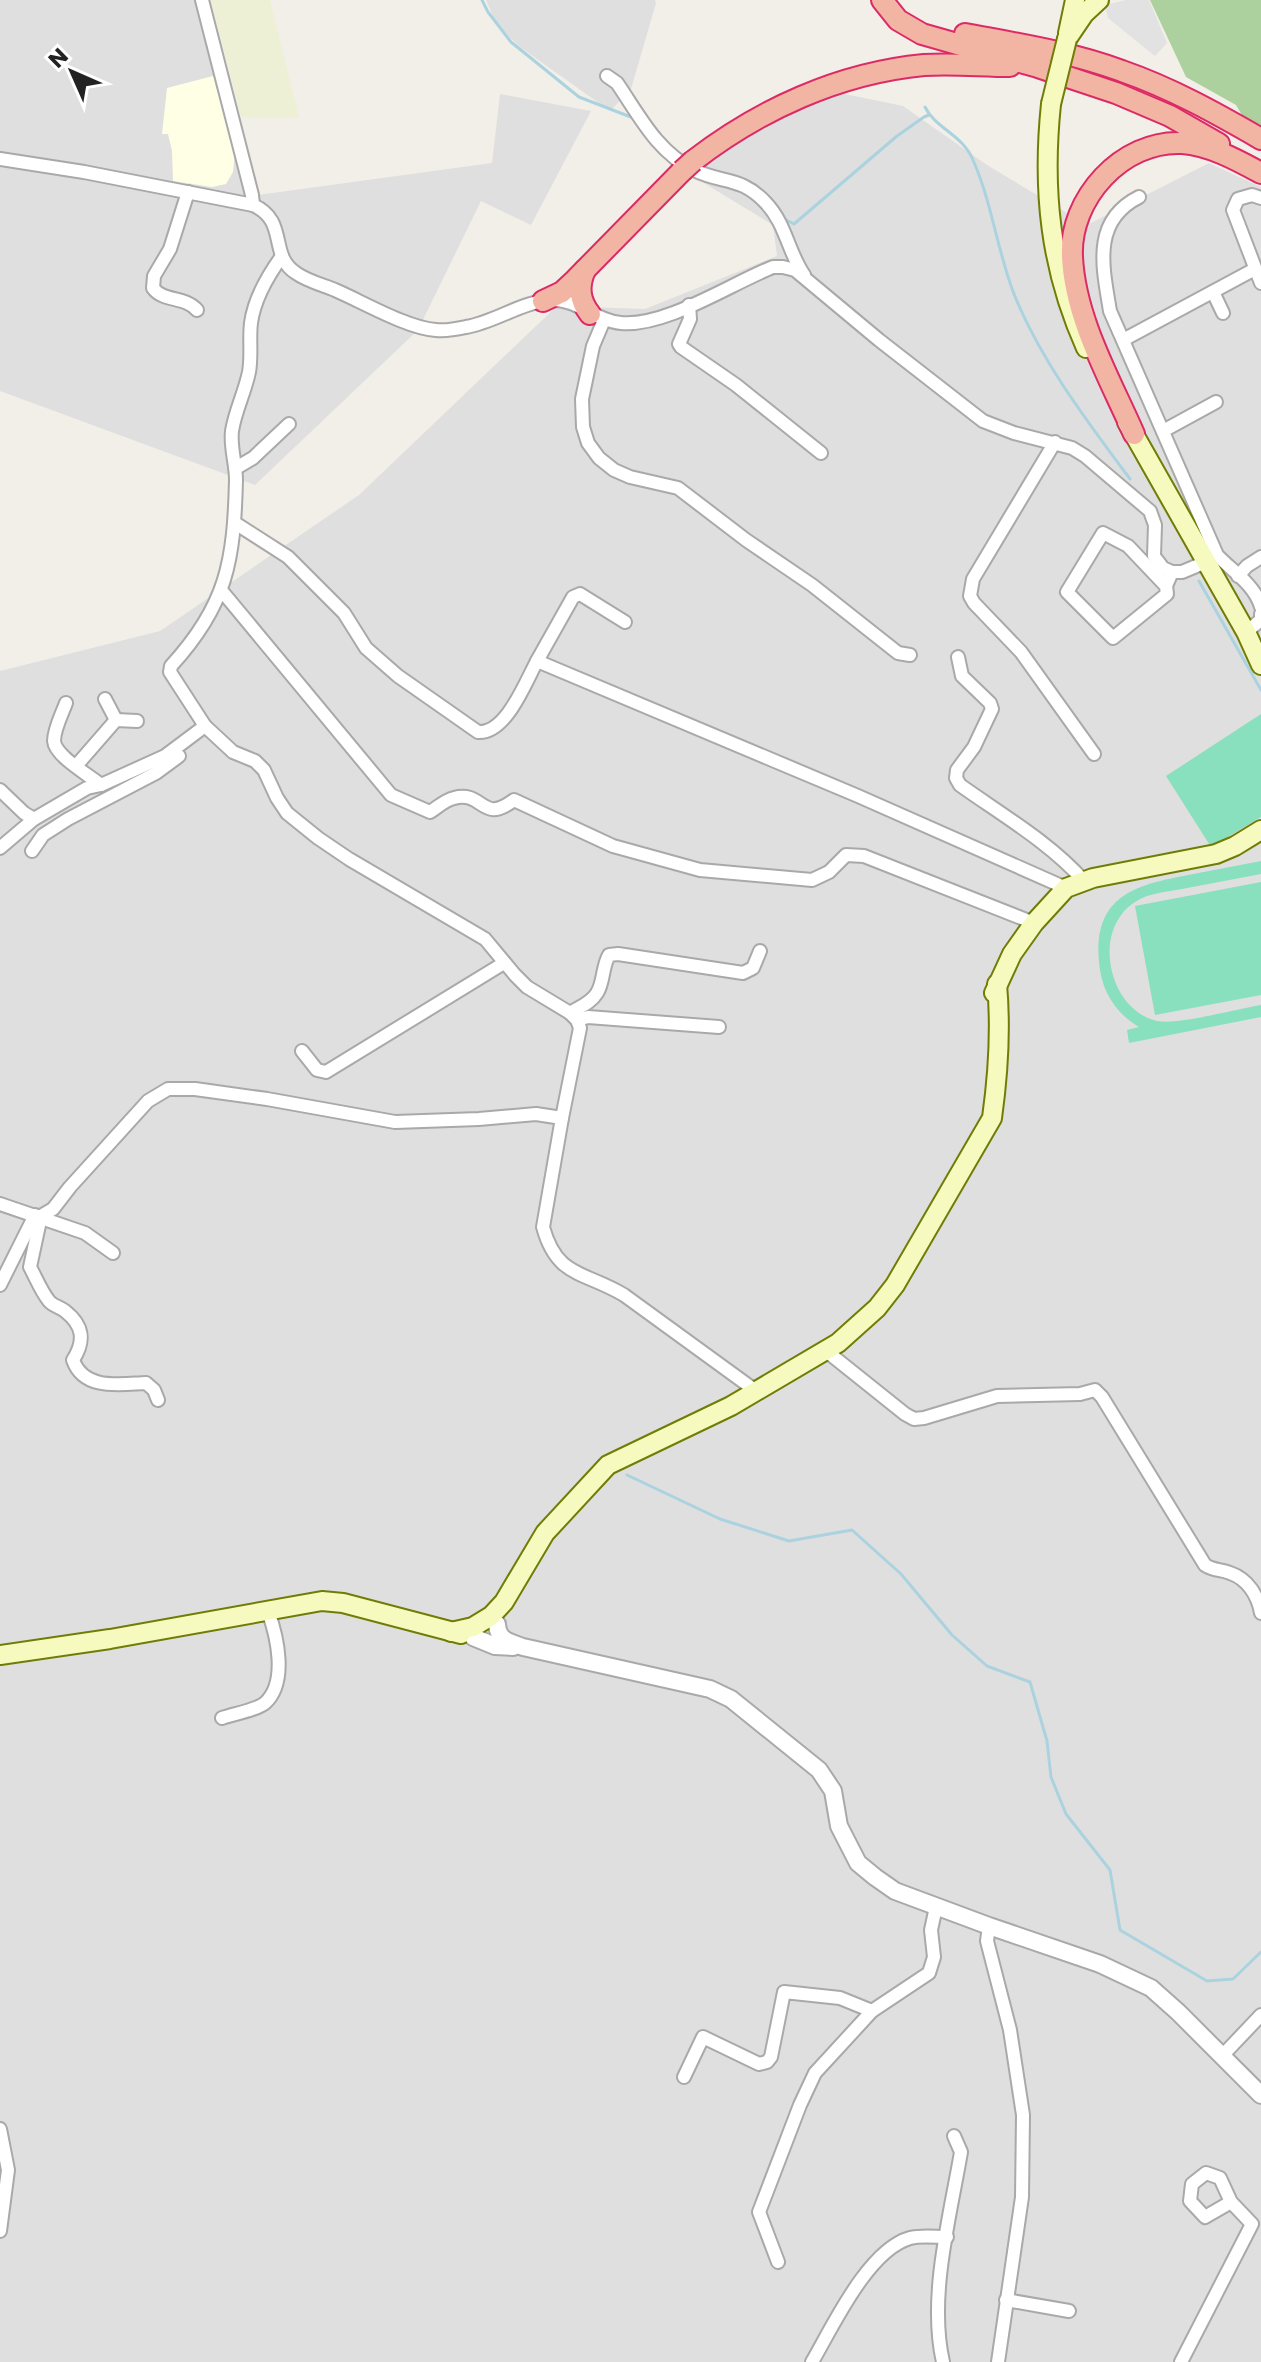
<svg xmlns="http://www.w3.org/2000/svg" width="1261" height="2362" viewBox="0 0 1261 2362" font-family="Poppins,sans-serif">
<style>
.residential{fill:#e0dfdf}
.education{fill:#ffffe5}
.farmland{fill:#eef0d5}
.forest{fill:#add19e}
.pitch{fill:#88e0be}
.parking{fill:#e2e2e2}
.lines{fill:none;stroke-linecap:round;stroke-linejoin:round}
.stream{stroke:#aad3df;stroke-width:3}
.minor-casing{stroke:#a9a9a9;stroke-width:16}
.tertiary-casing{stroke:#a9a9a9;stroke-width:20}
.secondary-casing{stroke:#707d05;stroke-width:22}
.trunk-casing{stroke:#dc2a67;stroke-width:24}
.minor{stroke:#fff;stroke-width:12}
.tertiary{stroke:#fff;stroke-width:16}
.secondary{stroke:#f7fabf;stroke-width:18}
.trunk{stroke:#f2b4a3;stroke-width:20}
.secondary-bridge-casing{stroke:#707d05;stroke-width:22;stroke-linecap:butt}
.trunk-bridge-casing{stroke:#dc2a67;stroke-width:24;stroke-linecap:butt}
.secondary-bridge{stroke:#f7fabf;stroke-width:18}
.trunk-bridge{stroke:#f2b4a3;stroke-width:20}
</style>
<rect width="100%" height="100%" fill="#f2efe9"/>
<g class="residential">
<path d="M0 0H207L250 196 492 163 500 94 591 111 531 225 481 201 418 330 255 485 0 391Z"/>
<path d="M486 0H655L656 3 631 89 610 111 520 47 496 24Z"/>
<path d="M811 87 903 106 987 165 1087 225 1209 163 1261 187V2362H0V671L160 631 359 495 557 306 645 309 777 256 773 225 689 174Z"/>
</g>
<path class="education" d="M213 76 235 152 233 172 226 184 212 187 173 181 172 151 168 134H162L167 88Z"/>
<path class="farmland" d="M211 0H270L299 118 241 117Z"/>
<path class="forest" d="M1150 0H1261V148L1236 105 1186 77Z"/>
<g class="pitch">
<path d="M1261 714V817L1211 847 1166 776Z"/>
<path d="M1261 861V874C1235 879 1208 884 1182 889 1167 892 1148 893 1135 902 1091 930 1108 1010 1157 1021 1178 1025 1237 1009 1261 1005V1017L1129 1043 1127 1030 1139 1027C1115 1013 1101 990 1099 962 1093 896 1135 885 1188 875 1212 870 1237 866 1261 861Z"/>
<path d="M1261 882V995L1155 1015 1135 906Z"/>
</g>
<path class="parking" d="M1126 0H1149L1167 43 1155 56 1108 18 1105 5Z"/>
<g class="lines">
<g class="stream">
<path d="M482 0 488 12 511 42 579 97 636 119"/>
<path d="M925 107C935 128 963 135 973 160 992 203 997 250 1014 294 1041 361 1087 421 1130 479"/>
<path d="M784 219 794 224 897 136 924 117 929 115"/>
<path d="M1199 581 1261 690"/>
<path d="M627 1475 720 1519 789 1541 852 1530 901 1574 952 1635 987 1666 1030 1682 1047 1741 1051 1777 1066 1814 1110 1870 1120 1930 1207 1981 1233 1979 1261 1952"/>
</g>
<g class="minor-casing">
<g id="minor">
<path d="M202 0 252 195 253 205"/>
<path d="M607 76 617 83C639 115 657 152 694 170 723 184 741 176 766 203 786 224 788 252 804 275"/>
<path d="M0 159 84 172 253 205C289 221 268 255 296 273 307 281 323 285 335 290 363 302 407 328 436 330 445 331 457 329 466 327 496 322 522 301 553 300 577 299 596 321 621 323 666 327 730 284 773 267H783L795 270 879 340 983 421 1014 433 1072 448 1085 456 1150 511 1155 525 1154 556 1163 568 1172 572H1182L1206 562"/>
<path d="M188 192 170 249 154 276 153 288C163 302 185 296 197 310"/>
<path d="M1139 197C1091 221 1103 268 1110 311L1217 555C1232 571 1255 585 1261 607"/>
<path d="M1261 198 1252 195 1238 199 1233 210 1261 283"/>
<path d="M282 256C269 274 254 300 251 323 249 339 252 355 249 372 245 392 235 411 232 431 230 447 236 464 236 480 234 561 227 605 171 666L170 672 205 726 233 752 255 761 264 770 277 798 287 813 318 838 349 859 485 939 515 975 527 987 570 1013 577 1020 580 1028 562 1118 543 1227C557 1278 584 1271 624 1295L756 1391"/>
<path d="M1213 292 1223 313"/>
<path d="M689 305 690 319 679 344 681 347 736 385 821 453"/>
<path d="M604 320 593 346 582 399 583 427 588 443 599 458 614 470 630 477 678 488 746 540 812 585 898 653 910 655"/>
<path d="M1123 340 1255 269"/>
<path d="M1163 431 1216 402"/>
<path d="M1055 442 973 579 970 596 974 603 1021 652 1094 754"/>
<path d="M236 468 253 458 289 424"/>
<path d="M235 523 288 557 344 613 366 648 398 676 478 732C506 734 525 683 537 661L858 796 1066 888"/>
<path d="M1238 576 1247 566 1261 557"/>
<path d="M1166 586 1128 546 1103 533 1067 592 1113 638 1167 594 1166 586 1172 572"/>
<path d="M221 590 391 795 430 812C438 807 445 800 454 798 484 790 481 825 514 800L613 846 700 870 812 880 829 872 846 855 864 856 1034 923"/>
<path d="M1246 632 1261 620V614"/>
<path d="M958 657 962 676 990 703 992 709 974 747 957 770 956 778 960 785C1002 815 1049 842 1084 881"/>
<path d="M537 661 573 597 580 594 625 622"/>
<path d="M66 703C62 714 54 729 54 741 55 756 89 775 101 785"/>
<path d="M116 720 137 721"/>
<path d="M76 766 116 720 105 699"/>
<path d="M0 790 24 813 34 819"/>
<path d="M0 848 34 819 87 788 101 785 165 756 205 726"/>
<path d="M32 851 43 835 68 819 156 773 179 756"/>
<path d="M570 1013C579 1007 591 1003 597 993 604 982 602 967 609 955L618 954 743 973 753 968 760 951"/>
<path d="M577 1020 588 1017 719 1027"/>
<path d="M302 1051 317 1070 326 1072 504 963"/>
<path d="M0 1204 85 1233 113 1253"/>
<path d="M41 1216 53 1209 70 1187 148 1101 168 1089H195L267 1099 395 1122 479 1119 536 1114 562 1118"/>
<path d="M41 1216 30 1267C36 1278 41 1291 49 1301 53 1306 60 1307 65 1311 84 1326 85 1341 73 1360 84 1391 120 1384 146 1383L154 1390 158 1400"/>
<path d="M0 1285 35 1215"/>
<path d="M825 1350 905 1414 914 1419 924 1418 997 1396 1080 1394 1095 1390 1102 1397 1205 1565C1214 1571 1221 1569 1230 1573 1248 1579 1258 1596 1261 1613"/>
<path d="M222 1718C233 1714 257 1710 265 1703 288 1682 277 1636 268 1611"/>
<path d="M989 1926 987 1941 1010 2030 1023 2115 1022 2197 998 2362"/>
<path d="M1222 2056 1261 2015"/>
<path d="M684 2077 703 2037 759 2064 767 2062 771 2057 784 1992 840 1998 872 2011"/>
<path d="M0 2129 8 2170 0 2231"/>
<path d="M778 2262 759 2212 800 2105 815 2073 872 2011 929 1973 934 1957 931 1930 936 1907"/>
<path d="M1006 2300 1069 2311"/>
<path d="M812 2362C833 2326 868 2250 910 2238 921 2235 936 2237 947 2237"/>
<path d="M943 2362C928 2297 950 2217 961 2152L954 2136"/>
<path d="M1181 2362 1252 2224 1231 2202 1220 2178 1206 2173 1192 2184 1190 2201 1205 2217 1231 2202"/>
</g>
</g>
<g class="tertiary-casing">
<g id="tertiary">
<path d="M497 1624C498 1640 508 1642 523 1647L710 1689 731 1699 819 1770 833 1791 839 1826 858 1863 875 1877 895 1891 989 1926 1100 1964 1151 1988 1178 2012 1261 2095"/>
<path d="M473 1637 495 1646 513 1647"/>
</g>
</g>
<g class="secondary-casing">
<g id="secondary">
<path d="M1068 33 1075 0"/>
<path d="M1067 39 1084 14 1099 0"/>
<path d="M1051 104C1042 190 1050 268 1086 348"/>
<path d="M1127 422 1246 632 1261 665"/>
<path d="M994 993 1012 954 1034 923 1066 888 1093 878 1216 854 1235 846 1261 830"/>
<path d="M451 1632 473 1627 491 1616 504 1602 545 1533 608 1465 731 1406 838 1343 877 1308 895 1285 992 1118C998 1075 1001 1028 997 984"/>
<path d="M0 1655 110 1639 322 1601 343 1603 461 1634"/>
</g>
</g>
<g class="trunk-casing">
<g id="trunk">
<path d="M882 0 898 20 922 34 1038 67 1116 93 1170 116 1219 144"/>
<path d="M965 34C1018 44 1071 52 1122 71 1171 88 1216 113 1261 139"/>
<path d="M693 161C759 110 839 73 924 65 952 63 982 66 1010 66"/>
<path d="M585 270C578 286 579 300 590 314"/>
<path d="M543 301 562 292 575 280 682 171"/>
<path d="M1134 434C1110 379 1075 319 1072 257 1069 199 1122 140 1182 143 1210 145 1237 160 1261 173"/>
</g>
</g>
<use href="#minor" class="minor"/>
<use href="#tertiary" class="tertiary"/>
<use href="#secondary" class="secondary"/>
<use href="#trunk" class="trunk"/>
<g class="secondary-bridge-casing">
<path id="secondary-bridge" d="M1051 104 1067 39"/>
</g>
<g class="trunk-bridge-casing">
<path id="trunk-bridge" d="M682 171 693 161"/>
</g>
<use href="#secondary-bridge" class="secondary-bridge"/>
<use href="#trunk-bridge" class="trunk-bridge"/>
</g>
<g transform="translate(72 72) rotate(315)" stroke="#ffffff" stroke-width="6" paint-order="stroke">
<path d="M0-6L14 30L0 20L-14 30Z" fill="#222222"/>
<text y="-12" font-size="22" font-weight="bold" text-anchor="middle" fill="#222222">N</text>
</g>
</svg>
